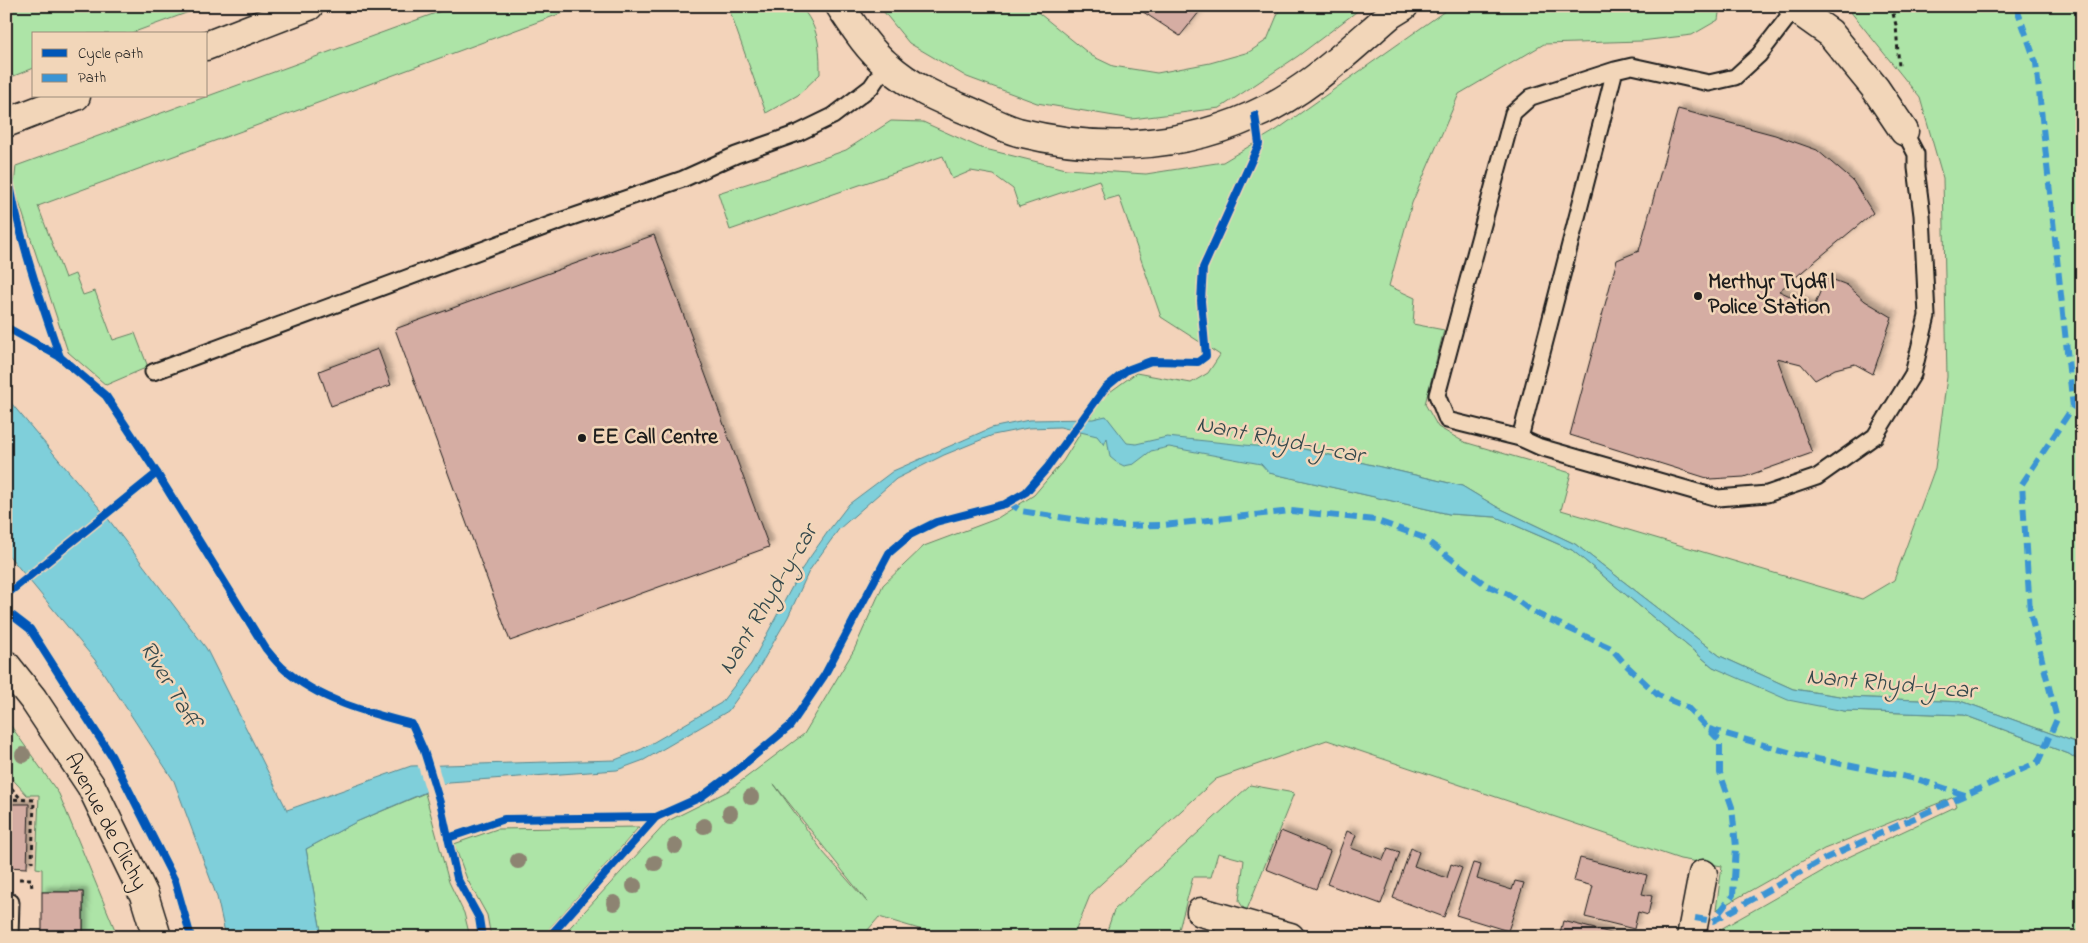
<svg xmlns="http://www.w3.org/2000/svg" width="2088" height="943" viewBox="0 0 2088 943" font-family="'Indie Flower',sans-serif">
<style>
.green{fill:#ade4a7;stroke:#648062;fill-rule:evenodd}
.water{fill:#7fcfda;stroke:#57878e}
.pier{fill:#f3d3ba}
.building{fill:#d5ada3;stroke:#1c1c1c;filter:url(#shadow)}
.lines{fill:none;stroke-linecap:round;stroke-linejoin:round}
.service-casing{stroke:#1c1c1c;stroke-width:19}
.minor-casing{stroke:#1c1c1c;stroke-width:31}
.primary-casing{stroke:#1c1c1c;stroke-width:31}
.path{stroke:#1c1c1c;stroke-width:3;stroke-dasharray:4 4;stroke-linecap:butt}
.service{stroke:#f2d6b9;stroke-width:15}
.minor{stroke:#f2d6b9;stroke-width:28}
.primary{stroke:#f2d6b9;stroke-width:28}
.quiet{stroke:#3a94d4;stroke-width:6;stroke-dasharray:12 6;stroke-linecap:butt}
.cycleway-casing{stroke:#f2d6b9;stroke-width:11}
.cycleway{stroke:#0057b8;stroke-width:8}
.tree{fill:#8d8472}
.poi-dot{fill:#1c1c1c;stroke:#f2d6b9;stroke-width:2}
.labels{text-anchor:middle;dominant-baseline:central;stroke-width:5;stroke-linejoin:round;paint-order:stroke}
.poi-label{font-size:22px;font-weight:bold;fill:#1c1c1c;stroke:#f2d6b9;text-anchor:start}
.street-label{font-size:22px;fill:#1c1c1c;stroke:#f2d6b9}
.water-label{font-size:24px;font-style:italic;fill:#35494c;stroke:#f2d6b9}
</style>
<defs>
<filter id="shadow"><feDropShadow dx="4.5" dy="-4.5" stdDeviation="2.5" flood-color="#0004"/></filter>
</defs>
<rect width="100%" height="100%" fill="#f3d3ba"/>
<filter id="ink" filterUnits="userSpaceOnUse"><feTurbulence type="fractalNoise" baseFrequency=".02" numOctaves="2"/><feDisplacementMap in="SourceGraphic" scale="10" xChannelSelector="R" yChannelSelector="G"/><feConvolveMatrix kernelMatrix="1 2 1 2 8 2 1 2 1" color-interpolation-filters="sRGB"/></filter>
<g filter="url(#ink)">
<g class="green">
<path d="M6 6 197 9 129 34H34V68L6 79Z"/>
<path d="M455 6H581L38 206 65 278 75 274 83 295 95 291 113 340 135 333 148 367 106 385 68 352 14 187 16 166Z"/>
<path d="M728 6H800C819 27 820 47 820 74L798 95 766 113Z"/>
<path d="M879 6H1030L1092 56 1113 66 1157 73 1210 63 1249 52 1267 40 1281 6H1364L1298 56 1220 108 1132 119 1037 103 967 77 909 43Z"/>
<path d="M1452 6H1720L1718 20 1692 35 1641 41 1544 44 1459 94 1412 203 1389 286 1415 298 1413 324 1444 330 1425 404 1438 427 1464 442 1571 473 1561 510 1862 599 1894 580 1935 468 1947 377 1943 178 1920 98 1846 6H2082V746L2075 742 1964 702 1846 697 1793 689 1720 656 1575 544 1497 507 1462 486 1278 443 1270 473 1449 514 1496 517 1572 550 1713 667 1844 711 1964 715 2069 754 2082 763V937H1717L1719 930 1840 861 1957 806 1954 797 1824 849 1716 910 1722 866 1680 859 1327 740 1216 779 1091 893 1073 937H946L879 917 862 937H561L668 821 728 791 804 734 854 650 883 585 924 546 996 519 1034 495 1063 461 1103 397 1136 373 1191 383 1208 373 1220 355 1161 317 1119 196 1105 200 1099 180 1019 207 1013 189 994 175 971 171 952 179 943 156 730 230 718 193 787 171 846 150 891 121 923 122 981 148 1066 169 1146 174 1223 162 1278 129ZM774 784 868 903 823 852Z"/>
<path d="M6 719 59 794 118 937H83V892H42V869L36 868 39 795H27L6 772Z"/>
<path d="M1250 785 1294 793 1246 912 1239 901 1244 860 1218 853 1211 877H1193L1177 937H1105L1114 910Z"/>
<path d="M425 793 449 882 464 913 470 937H322L306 849 356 822Z"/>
<path d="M639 827 542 937H491L487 915 467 879 454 844 497 829Z"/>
</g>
<path class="water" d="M6 397 106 516 206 648 287 810 411 766 615 760 642 749 721 703 751 664 801 570 829 530 849 504 893 471 991 428 1029 420 1093 419 1106 416 1127 443 1136 444 1167 437 1264 447 1278 443 1462 486 1497 507 1575 544 1720 656 1793 689 1846 697 1964 702 2075 742 2082 746V763L2069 754 1964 715 1844 711 1788 700 1713 667 1572 550 1496 517 1449 514 1269 473 1261 464 1169 447 1151 451 1134 464 1124 466 1116 462 1110 457 1107 438 1104 445 1097 436 1060 427 1028 428 993 435 944 455 896 479 839 529 809 571 788 617 757 671 728 711 718 717 644 760 617 770 449 782 356 822 306 849 322 937H226L217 897 174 781 95 660 6 552Z"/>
<path class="pier" d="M437 762 444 787 427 795 417 763Z"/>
<g class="building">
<path d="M1134 6H1204L1180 36Z"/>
<path d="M1678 109 1775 135 1817 150 1853 181 1873 213 1779 291 1814 307 1826 277 1847 285 1865 301 1892 317 1873 374 1855 364 1835 369 1815 380 1801 364 1777 358 1812 453 1744 477 1710 479 1570 435 1617 260 1639 251Z"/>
<path d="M654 235 769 547 510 641 395 329Z"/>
<path d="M378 349 391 385 331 406 319 371Z"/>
<path d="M6 804H29L27 868 6 867Z"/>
<path d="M1281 831 1330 851 1316 889 1266 869Z"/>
<path d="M1347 831 1356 835 1351 848 1383 860 1388 848 1400 852 1381 904 1327 884Z"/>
<path d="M1411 848 1419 852 1414 866 1447 878 1451 864 1462 868 1444 917 1393 898Z"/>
<path d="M1580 858 1647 875 1642 894 1652 896 1648 915 1638 912 1634 929 1585 917 1593 886 1574 881Z"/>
<path d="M1473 863 1481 865 1477 879 1512 890 1515 881 1524 883 1508 931 1456 915Z"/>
<rect x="42" y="892" width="41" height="45"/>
<path d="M1563 921 1627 937H1559Z"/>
</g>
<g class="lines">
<g class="service-casing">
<g id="service">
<path d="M1615 70 1531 97 1513 113 1437 395 1447 420 1520 438 1615 70 1632 66 1709 83 1735 77 1759 55 1795 8"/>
<path d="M153 372 563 220 683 179 736 155 798 133 833 116 871 87 886 65"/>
<path d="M1520 438 1540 447 1718 498 1767 494 1817 477 1875 436 1913 374 1927 316 1922 215 1916 168V154L1904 131"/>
<path d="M6 902H11L10 937"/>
</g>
</g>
<g class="minor-casing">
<g id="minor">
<path d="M840 6C854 27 868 49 887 65 911 87 939 99 969 111 985 118 1001 127 1018 132 1098 152 1179 149 1254 115 1307 92 1348 51 1391 14L1404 6"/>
<path d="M1792 6 1830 33 1875 88 1904 131"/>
<path d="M1201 912 1290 937"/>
<path d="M1691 937 1703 874"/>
</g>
</g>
<g class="primary-casing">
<g id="primary">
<path d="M206 46 309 6"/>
<path d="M6 123 76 96"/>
<path d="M6 665 33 699 91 786 144 895 157 937"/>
</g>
</g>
<g class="path">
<path d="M1891 6 1896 25 1899 67"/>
<path d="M6 782 22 800"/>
<path d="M6 799 34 800 32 862"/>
<path d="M19 879H31L32 889"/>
</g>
<use href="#service" class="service"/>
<use href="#minor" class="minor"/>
<use href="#primary" class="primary"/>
<g class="quiet">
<path d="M1008 502 1021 511 1116 526 1163 525 1291 511 1375 520 1422 537 1486 585 1508 594 1533 612 1611 648 1626 665 1658 695 1687 707 1720 741V773L1732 807 1736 847 1733 895 1716 917"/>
<path d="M1709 729 1802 756 1917 779 1965 795"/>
<path d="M1695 918 1713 921 1826 858 2038 762 2057 719 2030 612 2022 484 2073 407 2036 63 2016 6"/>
</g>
<g class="cycleway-casing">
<g id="cycleway">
<path d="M6 162C16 228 38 294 60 357"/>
<path d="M6 327 60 357 106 396 157 473 266 649C272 656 277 663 284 669 318 700 369 713 412 724L424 751 441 806 457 878 479 918 482 937"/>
<path d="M6 595 157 473"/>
<path d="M6 622 13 616 30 629 112 757 175 881 191 937"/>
<path d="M448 838 504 819 656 817"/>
<path d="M549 937 656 817 701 797 736 771 790 726 824 676 889 553 910 535 936 522 1005 504 1026 492 1047 468 1105 388 1127 370 1151 361 1198 362 1206 356 1201 301 1203 268 1259 144 1255 115"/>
</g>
</g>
<use href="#cycleway" class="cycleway"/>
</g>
<g class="tree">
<circle cx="23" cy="755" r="8"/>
<circle cx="751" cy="797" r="8"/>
<circle cx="730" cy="813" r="8"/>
<circle cx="704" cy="826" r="8"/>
<circle cx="675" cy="846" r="8"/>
<circle cx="518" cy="861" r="8"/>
<circle cx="655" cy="863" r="8"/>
<circle cx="634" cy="886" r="8"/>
<circle cx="614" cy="903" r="8"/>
</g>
</g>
<g class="poi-dot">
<circle cx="1698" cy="296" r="5"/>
<circle cx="582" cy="438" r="5"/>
</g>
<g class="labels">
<g class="poi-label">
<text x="1708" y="283">Merthyr Tydfil<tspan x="1708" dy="25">Police Station</tspan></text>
<text x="592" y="438">EE Call Centre</text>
</g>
<g class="street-label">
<text transform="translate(105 822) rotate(62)">Avenue de Clichy</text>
</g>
<g class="water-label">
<text transform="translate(1280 441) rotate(11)">Nant Rhyd-y-car</text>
<text transform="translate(769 600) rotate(-59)">Nant Rhyd-y-car</text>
<text transform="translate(169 685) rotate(59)">River Taff</text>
<text transform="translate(1891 685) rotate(5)">Nant Rhyd-y-car</text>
</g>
</g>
<rect width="2088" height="943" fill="none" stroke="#f2d6b9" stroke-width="25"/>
<rect x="12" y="12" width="2063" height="918" fill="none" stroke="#1c1c1c" stroke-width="2" filter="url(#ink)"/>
<rect x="32" y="32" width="175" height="65" fill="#f2d6b9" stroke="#9c8c7a"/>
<rect x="42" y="49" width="25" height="8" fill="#0057b8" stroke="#9c8c7a"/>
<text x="78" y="58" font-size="15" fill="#1c1c1c">Cycle path</text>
<rect x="42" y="74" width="25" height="8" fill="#3a94d4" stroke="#9c8c7a"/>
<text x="78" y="82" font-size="15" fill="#1c1c1c">Path</text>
</svg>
